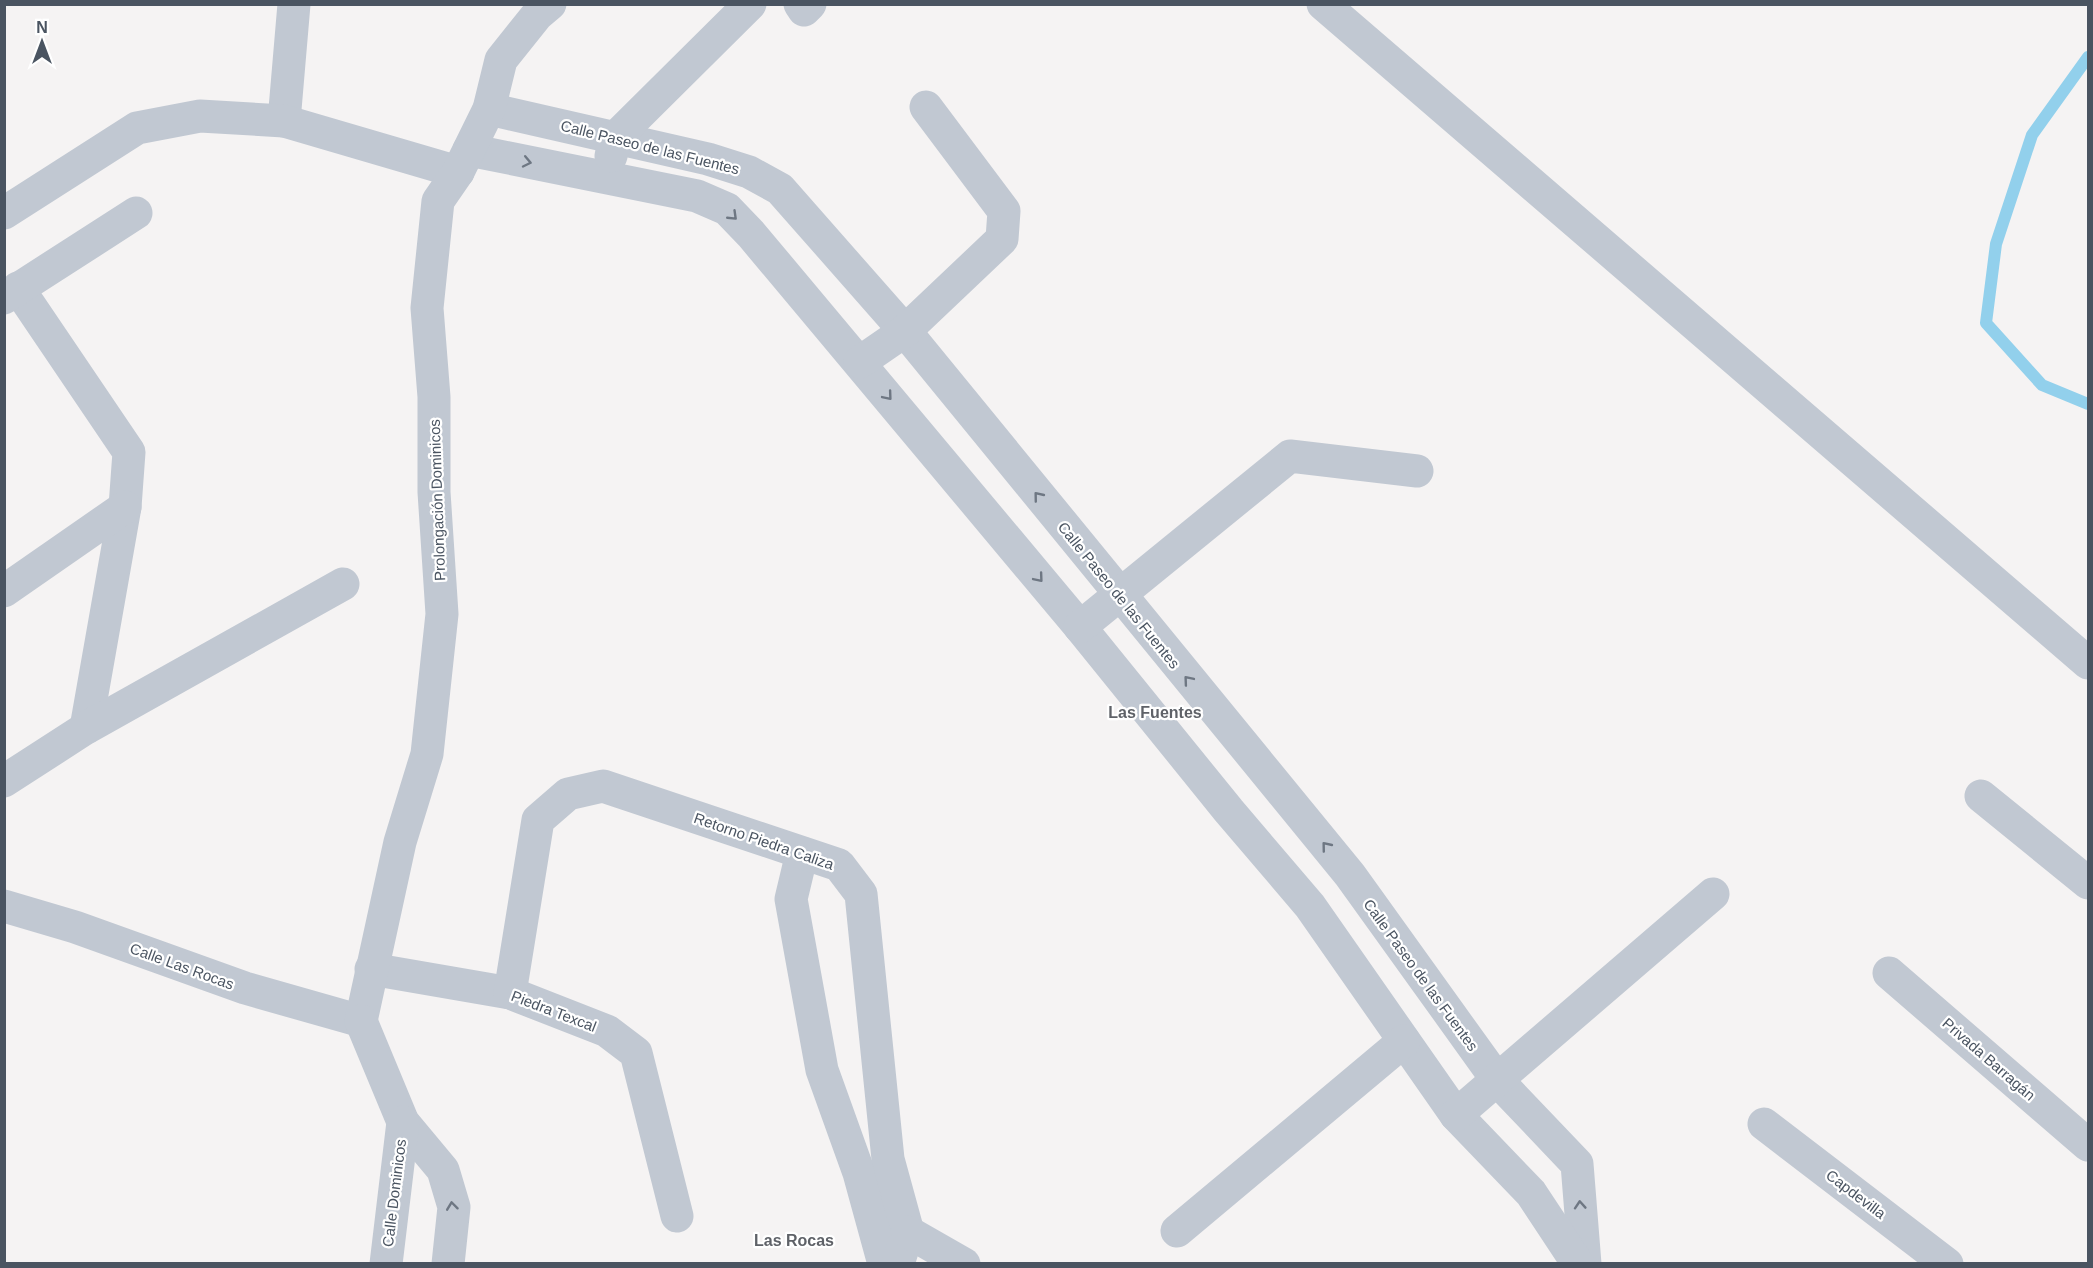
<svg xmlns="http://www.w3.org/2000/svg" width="2093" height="1268" viewBox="0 0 2093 1268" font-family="Helvetica,sans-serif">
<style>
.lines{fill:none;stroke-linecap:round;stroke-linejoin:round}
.stream{stroke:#92d0ec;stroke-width:12}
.minor{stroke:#c1c8d2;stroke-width:33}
.oneway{stroke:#6e7783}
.labels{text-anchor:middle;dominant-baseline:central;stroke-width:4.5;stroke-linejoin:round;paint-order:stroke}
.street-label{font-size:15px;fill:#4a5461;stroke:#fff}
.neighbourhood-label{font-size:16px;font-weight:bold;fill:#5f6268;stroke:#fff}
</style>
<rect width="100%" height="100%" fill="#f5f3f3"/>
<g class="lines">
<path class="stream" d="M2088 57 2032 135 1996 244 1986 323 2042 385 2088 404"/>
<g class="minor">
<path d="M800 4 804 10 810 4"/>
<path d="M1323 4 2088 663"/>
<path d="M489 109 708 159 749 172 780 189 905 331 1350 875 1498 1081 1577 1164 1585 1264"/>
<path d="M284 121 294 4"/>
<path d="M469 150 697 196 727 209 751 234 1080 627 1229 811 1310 906 1456 1115 1531 1193 1578 1264"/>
<path d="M611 156 615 138 750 4"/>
<path d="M4 213 137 128 200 116 284 121 458 172"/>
<path d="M18 288 129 452 125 507 86 728"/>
<path d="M4 298 136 213"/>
<path d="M860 362 905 331 1002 239 1004 211 926 107"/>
<path d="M4 591 125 507"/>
<path d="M1080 627 1290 456 1417 471"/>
<path d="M4 781 86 728 343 584"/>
<path d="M1981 796 2088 883"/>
<path d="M802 853 791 899 822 1070 859 1173 884 1264"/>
<path d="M4 906 75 927 245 988 361 1021"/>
<path d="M371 969 510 993 607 1031 636 1053 677 1216"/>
<path d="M1889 973 2088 1145"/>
<path d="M510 993 538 820 568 794 603 786 839 865 861 894 888 1159 908 1232 898 1264"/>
<path d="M361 1021 400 842 427 754 442 614 434 492V397L427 308 438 201 458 172 489 109 501 60 537 15 550 4"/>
<path d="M361 1021 403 1122 443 1170 454 1207 448 1264"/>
<path d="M1456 1115 1713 894"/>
<path d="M1764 1124 1947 1264"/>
<path d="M1177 1231 1404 1041"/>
<path d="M908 1232 964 1264"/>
<path d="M386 1264 403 1122"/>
</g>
</g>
<defs><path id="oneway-chevron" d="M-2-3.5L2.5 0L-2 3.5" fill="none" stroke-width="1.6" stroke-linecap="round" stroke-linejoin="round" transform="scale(1.5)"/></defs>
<g class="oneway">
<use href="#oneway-chevron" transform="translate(527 162) rotate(12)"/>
<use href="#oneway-chevron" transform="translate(733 216) rotate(44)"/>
<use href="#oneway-chevron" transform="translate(888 396) rotate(50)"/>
<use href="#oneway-chevron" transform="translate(1038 496) rotate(-129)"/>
<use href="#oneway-chevron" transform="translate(1039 578) rotate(50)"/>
<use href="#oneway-chevron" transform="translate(1188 680) rotate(-130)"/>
<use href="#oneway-chevron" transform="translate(1326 846) rotate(-129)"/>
<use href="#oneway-chevron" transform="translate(1580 1205) rotate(-94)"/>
<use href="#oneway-chevron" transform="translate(452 1206) rotate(-97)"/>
</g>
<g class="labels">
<g class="street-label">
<text transform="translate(650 147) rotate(14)">Calle Paseo de las Fuentes</text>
<text transform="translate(437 500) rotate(-92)">Prolongación Dominicos</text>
<text transform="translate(1119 595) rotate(51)">Calle Paseo de las Fuentes</text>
<text transform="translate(764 841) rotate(19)">Retorno Piedra Caliza</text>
<text transform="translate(182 966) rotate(20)">Calle Las Rocas</text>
<text transform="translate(1421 975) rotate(54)">Calle Paseo de las Fuentes</text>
<text transform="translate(554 1011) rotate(21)">Piedra Texcal</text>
<text transform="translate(1989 1059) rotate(41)">Privada Barragán</text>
<text transform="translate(394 1193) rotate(-83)">Calle Dominicos</text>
<text transform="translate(1856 1194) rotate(37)">Capdevilla</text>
</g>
<g class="neighbourhood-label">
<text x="1155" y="712">Las Fuentes</text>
<text x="794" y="1240">Las Rocas</text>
</g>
</g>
<rect width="2093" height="1268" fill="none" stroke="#4a5461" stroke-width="12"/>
<g transform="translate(42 42)" stroke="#ffffff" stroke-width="4.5" paint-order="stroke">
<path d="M0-4.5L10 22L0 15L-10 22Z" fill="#4a5461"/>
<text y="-9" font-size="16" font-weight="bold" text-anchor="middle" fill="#4a5461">N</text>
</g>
</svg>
